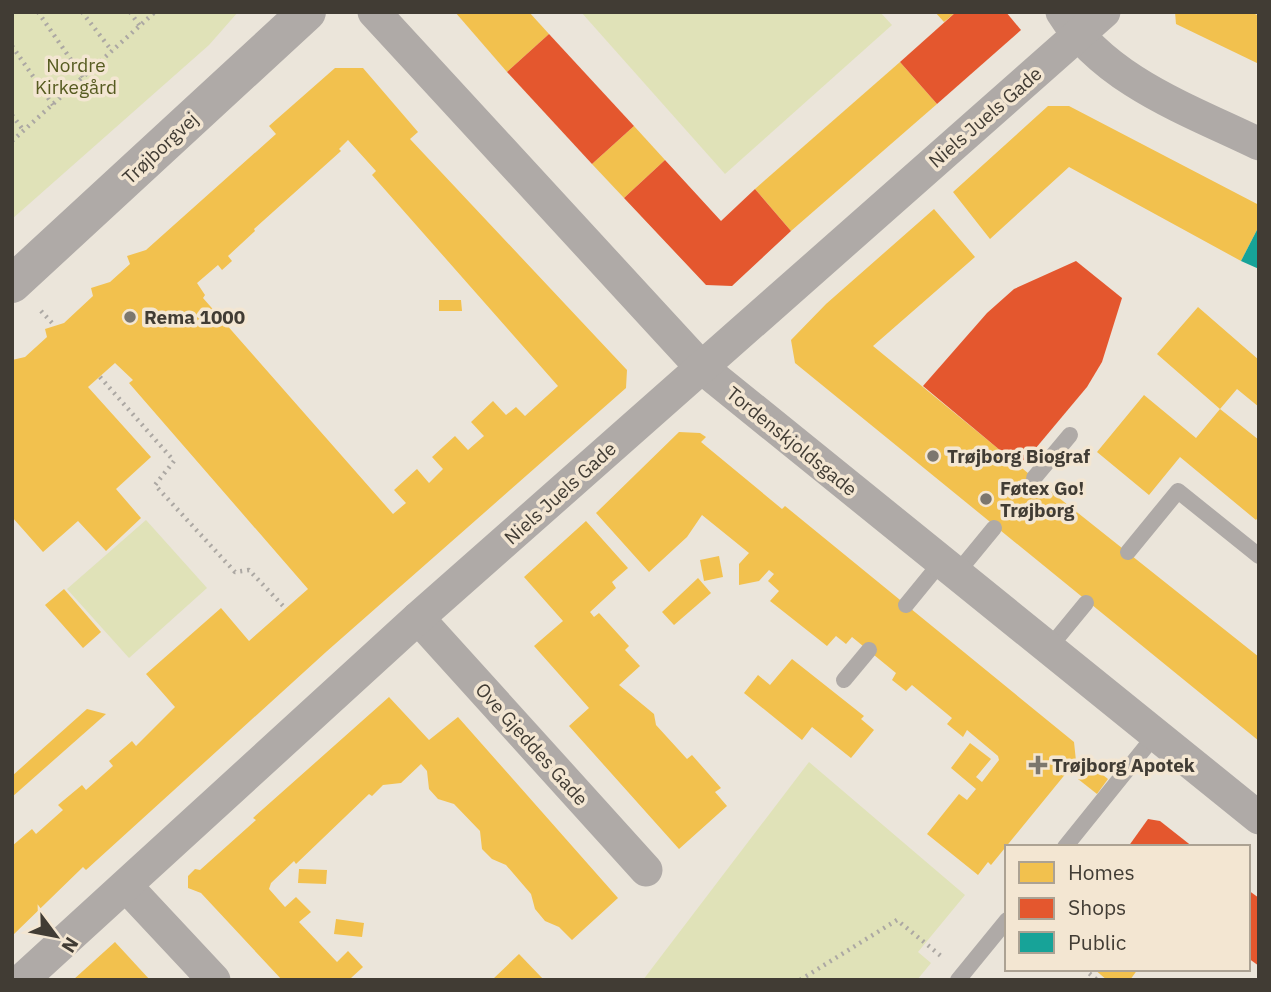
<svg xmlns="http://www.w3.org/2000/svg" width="1271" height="992" viewBox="0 0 1271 992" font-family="'IBM Plex Sans',sans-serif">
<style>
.green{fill:#e0e2b8}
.homes{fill:#f2c14e;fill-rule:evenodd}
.shops{fill:#e4572e}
.public{fill:#17a398}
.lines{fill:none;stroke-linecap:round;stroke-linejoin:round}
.path{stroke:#aca8a3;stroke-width:4.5;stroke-dasharray:2 5;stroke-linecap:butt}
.service{stroke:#afaaa7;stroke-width:16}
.minor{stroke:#afaaa7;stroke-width:33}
.tertiary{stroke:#afaaa7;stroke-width:38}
.poi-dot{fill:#7c776e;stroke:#f3e6d2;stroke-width:2.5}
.labels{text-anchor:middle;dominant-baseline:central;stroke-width:7;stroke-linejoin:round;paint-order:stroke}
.park-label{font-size:19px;fill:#565b20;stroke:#f3e6d2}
.street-label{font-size:19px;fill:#413c34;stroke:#f3e6d2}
.poi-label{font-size:19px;font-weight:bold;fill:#413c34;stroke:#f3e6d2;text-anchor:start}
</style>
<rect width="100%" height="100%" fill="#ebe5da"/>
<g class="green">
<path d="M12 12H238L209 45 12 219Z"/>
<path d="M581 12H880L892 25 725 174Z"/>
<path d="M146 520 207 588 129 658 67 589Z"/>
<path d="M809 762 965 895 918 952 931 963 917 980H643Z"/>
</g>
<g class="homes">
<path d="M455 12H529L549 34 507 72Z"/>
<path d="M935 12H956L944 22Z"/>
<path d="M1175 12H1251L1259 16V64L1176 24Z"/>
<path d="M900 62 937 104 791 231 755 189Z"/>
<path d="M335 68H363L418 132 410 139 627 370 626 388 326 652 86 870 83 867 12 936V846L32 829 36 834 63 810 58 805 82 785 86 790 113 766 109 761 132 741 136 746 175 707 146 674 221 608 249 641 308 589 129 383 133 380 115 363 88 387 151 457 116 489 141 518 106 551 78 521 43 552 12 517V360L25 357 47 337 45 329 64 323 93 296 91 288 110 282 130 264 127 256 146 250 276 134 269 126ZM348 140 376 171 372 175 558 386 525 416 516 407 506 415 493 401 471 422 484 436 468 450 455 436 432 457 443 469 429 483 417 469 394 490 406 503 393 514 203 298 205 295 197 283 218 265 222 270 232 261 228 256 255 231 254 229 341 151 339 149Z"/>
<path d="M1048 106H1069L1259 205V226L1241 261 1069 167 990 239 953 192Z"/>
<path d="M634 126 665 160 624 198 592 164Z"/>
<path d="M934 209 975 257 873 346 1034 478 1259 657V741L795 363 791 340 826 304Z"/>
<path d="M439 300H461L462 311H439Z"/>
<path d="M1198 307 1259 360V407L1237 389 1220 409 1157 354Z"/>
<path d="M1144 395 1196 438 1220 409 1259 440V516L1256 520 1180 457 1149 495 1097 452Z"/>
<path d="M679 432 700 433 706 437 701 442 782 509 785 506 1074 742 1076 761 991 865 988 862 978 875 927 834 959 794 967 800 976 789 951 768 970 743 991 759 976 777 982 782 999 760 998 756 967 730 963 737 947 724 952 718 912 685 906 691 892 680 896 673 852 637 846 644 836 636 827 646 770 601 779 591 768 581 774 574 769 570 759 581 739 585V564L749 553 702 515 687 537 649 572 596 513Z"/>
<path d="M586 521 628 568 612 582 616 588 590 612 594 617 599 613 629 646 625 650 640 666 619 685 654 714 656 725 687 759 692 755 721 788 715 792 727 806 679 849 569 726 589 708 534 646 563 621 524 577Z"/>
<path d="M719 556 723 577 704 581 700 560Z"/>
<path d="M698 578 711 593 674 625 662 612Z"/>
<path d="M64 589 101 632 83 648 45 605Z"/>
<path d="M792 659 864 716 861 719 874 730 851 758 812 727 802 740 744 693 758 675 770 685Z"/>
<path d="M389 697 429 740 458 717 618 898 572 940 559 927 545 921 535 909 531 894 506 865 492 859 482 849 480 831 454 804 438 799 429 789 427 771 421 764 401 783 383 785 372 796 369 794 296 864 294 861 271 883 269 889 285 907 296 897 311 912 299 922 337 962 348 951 363 967 351 978 353 980H282L201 893 188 888V876L195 869 200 870 256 820 253 818Z"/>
<path d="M87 709 106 714 12 797V776Z"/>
<path d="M1089 764 1108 779 1097 794 1078 779Z"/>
<path d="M299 869 327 870 326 884 298 883Z"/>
<path d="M336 919 364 923 362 937 334 934Z"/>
<path d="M115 942 150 980H73Z"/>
<path d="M519 954 544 980H492Z"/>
<path d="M1094 969H1138L1130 980H1107Z"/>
</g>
<g class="shops">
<path d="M956 12H1006L1021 30 937 104 900 62Z"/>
<path d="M549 34 634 126 592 164 507 72Z"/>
<path d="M665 160 721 221 755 189 791 231 732 286 706 285 624 198Z"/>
<path d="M1076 261 1122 298 1102 362 1087 387 1020 467 923 386 987 313 1014 289Z"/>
<path d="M1148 819 1160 821 1193 847H1128Z"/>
<path d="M1248 890 1259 898V966L1248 958Z"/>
</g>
<path class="public" d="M1259 226V269L1241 261Z"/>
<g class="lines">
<g class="path">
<path d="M38 12 83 77"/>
<path d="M82 12 112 51"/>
<path d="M130 12 140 26"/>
<path d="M12 46 53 105"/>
<path d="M12 115 24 131"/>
<path d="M12 141 155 12"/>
<path d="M41 311 55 326"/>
<path d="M100 377 174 461 155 485 235 572 249 570 286 609"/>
<path d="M1084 969 1097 980"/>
<path d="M800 980 897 920 941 956"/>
</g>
<g class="service">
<path d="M1034 478 1070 435"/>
<path d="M1128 552 1178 491 1259 556"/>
<path d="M957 573 994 528"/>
<path d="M906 605 942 561"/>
<path d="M1049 648 1086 603"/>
<path d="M844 680 869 650"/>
<path d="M1065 847 1156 734"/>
<path d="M958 980 1007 920"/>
</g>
<g class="minor">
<path d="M374 12 701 367 1259 818"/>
<path d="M1062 12C1105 81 1189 110 1259 144"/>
<path d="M418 618 646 870"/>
<path d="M127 887 214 980"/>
<path d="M22 980 418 618 1104 12"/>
</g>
<path class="tertiary" d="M12 284 307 12"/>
</g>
<g class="poi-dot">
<circle cx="130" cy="317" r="7"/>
<circle cx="933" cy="456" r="7"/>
<circle cx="986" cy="499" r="7"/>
<path d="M1034.5 754.5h7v7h7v7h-7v7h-7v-7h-7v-7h7z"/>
</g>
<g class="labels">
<g class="park-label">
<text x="76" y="65">Nordre<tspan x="76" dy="22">Kirkegård</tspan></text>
</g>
<g class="street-label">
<text transform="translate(985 117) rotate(-41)">Niels Juels Gade</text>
<text transform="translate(160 148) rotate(-43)">Trøjborgvej</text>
<text transform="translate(792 441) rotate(39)">Tordenskjoldsgade</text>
<text transform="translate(560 493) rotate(-42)">Niels Juels Gade</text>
<text transform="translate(532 744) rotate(48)">Ove Gjeddes Gade</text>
</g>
<g class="poi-label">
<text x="144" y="317">Rema 1000</text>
<text x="947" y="456">Trøjborg Biograf</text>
<text x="1000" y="488">Føtex Go!<tspan x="1000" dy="22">Trøjborg</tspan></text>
<text x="1052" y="765">Trøjborg Apotek</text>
</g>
</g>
<rect width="1271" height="992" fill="none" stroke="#413c34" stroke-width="28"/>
<rect x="1005" y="845" width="245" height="126" fill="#f3e6d2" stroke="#aca293" stroke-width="2"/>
<rect x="1019" y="862" width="35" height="21" fill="#f2c14e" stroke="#aca293" stroke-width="2"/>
<text x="1068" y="880" font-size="21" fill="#413c34">Homes</text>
<rect x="1019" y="898" width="35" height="21" fill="#e4572e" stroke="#aca293" stroke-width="2"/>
<text x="1068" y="915" font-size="21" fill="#413c34">Shops</text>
<rect x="1019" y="932" width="35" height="21" fill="#17a398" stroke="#aca293" stroke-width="2"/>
<text x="1068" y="950" font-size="21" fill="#413c34">Public</text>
<g transform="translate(56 936) rotate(122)" stroke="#f3e6d2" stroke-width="5" paint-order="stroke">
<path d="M0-5L12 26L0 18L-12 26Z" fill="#413c34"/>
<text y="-10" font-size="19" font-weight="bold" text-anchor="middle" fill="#413c34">N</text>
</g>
</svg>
